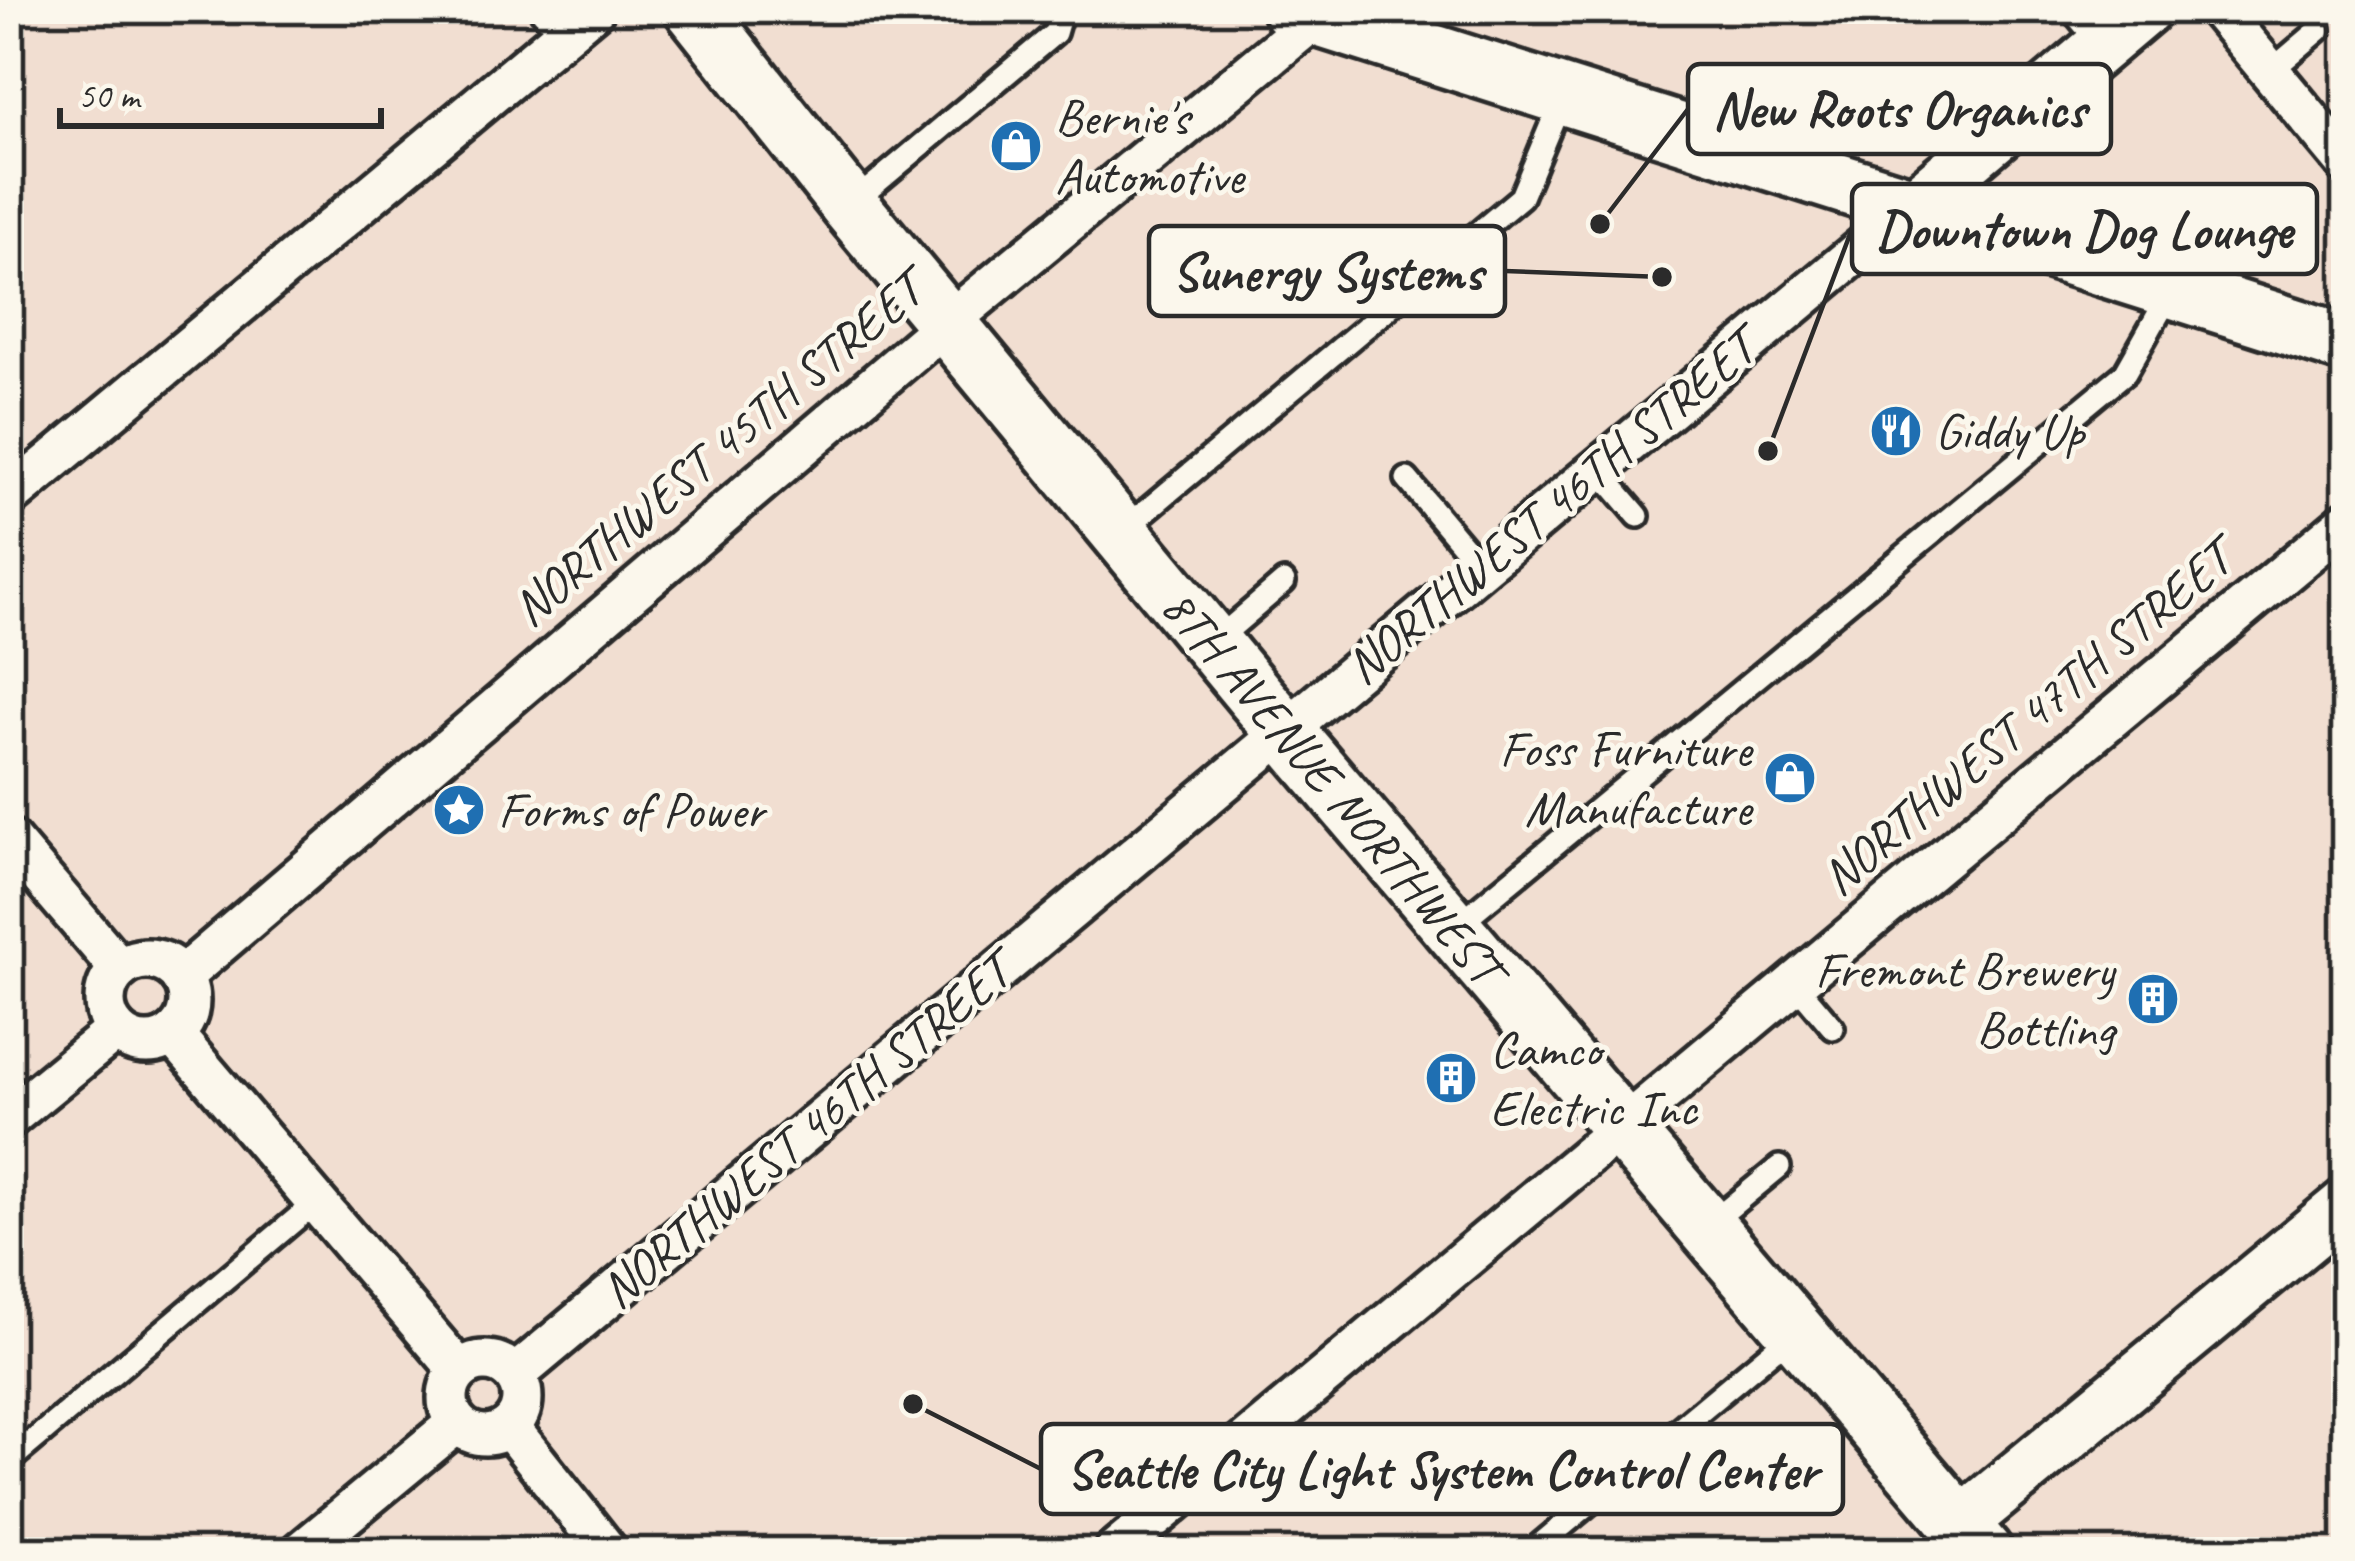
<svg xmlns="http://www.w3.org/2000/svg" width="2355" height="1561" viewBox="0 0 2355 1561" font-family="Caveat,sans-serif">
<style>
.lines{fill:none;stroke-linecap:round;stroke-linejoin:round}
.service-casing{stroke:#2b2b2b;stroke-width:30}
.minor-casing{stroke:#2b2b2b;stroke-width:48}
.tertiary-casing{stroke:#2b2b2b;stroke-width:60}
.secondary-casing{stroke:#2b2b2b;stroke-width:66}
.service{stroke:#fbf7ec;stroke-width:21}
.minor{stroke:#fbf7ec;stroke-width:39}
.tertiary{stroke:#fbf7ec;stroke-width:51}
.secondary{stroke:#fbf7ec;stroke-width:57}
.labels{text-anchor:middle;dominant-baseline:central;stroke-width:10;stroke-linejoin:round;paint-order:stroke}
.poi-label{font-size:51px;fill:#2b2b2b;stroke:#fbf7ec;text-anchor:start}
.street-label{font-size:51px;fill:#2b2b2b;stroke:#fbf7ec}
.leader{fill:none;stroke:#2b2b2b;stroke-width:4.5}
.callout-dot{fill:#2b2b2b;stroke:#fbf7ec;stroke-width:4.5}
.callout{fill:#fbf7ec;stroke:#2b2b2b;stroke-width:4.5}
.callout-label{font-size:54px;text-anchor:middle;font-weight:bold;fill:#2b2b2b}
</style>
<rect width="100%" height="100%" fill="#f1ded1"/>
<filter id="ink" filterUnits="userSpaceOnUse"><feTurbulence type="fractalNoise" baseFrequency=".00833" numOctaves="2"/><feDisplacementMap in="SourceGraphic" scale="24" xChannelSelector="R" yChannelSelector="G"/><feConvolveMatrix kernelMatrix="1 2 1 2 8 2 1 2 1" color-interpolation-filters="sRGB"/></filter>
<g filter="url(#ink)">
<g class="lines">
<g class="service-casing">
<g id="service">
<path d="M540 9 562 35"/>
<path d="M2071 9 2101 45"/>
<path d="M2272 70 2319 30"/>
<path d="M850 205 1055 33 1062 9"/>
<path d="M1597 468 1638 516"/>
<path d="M1407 479 1480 566"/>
<path d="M1122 531 1521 197 1563 96"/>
<path d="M1213 643 1284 582"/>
<path d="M1455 927 2125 373 2172 290"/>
<path d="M1794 982 1833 1028"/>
<path d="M1710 1224 1779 1167"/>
<path d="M9 1461 315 1203"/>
<path d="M1531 1552 1795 1332"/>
</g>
</g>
<g class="minor-casing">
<g id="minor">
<path d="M2218 9 2346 163"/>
<path d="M9 497 594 9"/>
<path d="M9 839 120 969"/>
<circle cx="147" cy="1001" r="42"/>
<path d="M181 977 947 323 1327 9"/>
<path d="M173 1034 459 1370"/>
<path d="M9 1118 116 1030"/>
<circle cx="485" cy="1398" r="37"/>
<path d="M515 1375 1910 208"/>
<path d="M509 1427 608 1552"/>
<path d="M301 1552 457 1423"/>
<path d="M1114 1552 2346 522"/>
</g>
</g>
<g class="tertiary-casing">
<g id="tertiary">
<path d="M1910 208 2145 9"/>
<path d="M1960 1524 2346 1205"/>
</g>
</g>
<g class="secondary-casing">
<g id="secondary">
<path d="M694 9 850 206 1256 697 1983 1552"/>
<path d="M1292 9 2346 344"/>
</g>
</g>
<use href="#service" class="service"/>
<use href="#minor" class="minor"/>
<use href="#tertiary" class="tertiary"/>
<use href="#secondary" class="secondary"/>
</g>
</g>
<defs>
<g id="shop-disc" transform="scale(2.7)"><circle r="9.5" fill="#1f6fb2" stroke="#fbf7ec"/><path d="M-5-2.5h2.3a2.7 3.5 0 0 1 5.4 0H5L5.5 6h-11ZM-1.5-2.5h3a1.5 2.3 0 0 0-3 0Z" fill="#fff"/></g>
<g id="restaurant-disc" transform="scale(2.7)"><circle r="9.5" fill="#1f6fb2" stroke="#fbf7ec"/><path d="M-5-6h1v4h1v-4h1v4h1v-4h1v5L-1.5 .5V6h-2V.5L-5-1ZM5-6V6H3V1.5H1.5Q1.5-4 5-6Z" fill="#fff"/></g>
<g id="sight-disc" transform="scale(2.7)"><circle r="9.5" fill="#1f6fb2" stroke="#fbf7ec"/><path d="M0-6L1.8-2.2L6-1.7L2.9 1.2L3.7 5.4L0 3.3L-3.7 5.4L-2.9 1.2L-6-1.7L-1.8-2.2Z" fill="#fff"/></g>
<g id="building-disc" transform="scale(2.7)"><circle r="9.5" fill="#1f6fb2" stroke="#fbf7ec"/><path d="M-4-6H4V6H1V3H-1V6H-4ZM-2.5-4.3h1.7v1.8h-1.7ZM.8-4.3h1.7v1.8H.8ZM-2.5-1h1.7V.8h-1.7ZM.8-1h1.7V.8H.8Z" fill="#fff"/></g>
</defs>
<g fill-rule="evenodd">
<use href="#shop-disc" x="1016" y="146"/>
<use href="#restaurant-disc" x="1896" y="431"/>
<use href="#shop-disc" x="1790" y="778"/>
<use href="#sight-disc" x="459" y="810"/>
<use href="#building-disc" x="2153" y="999"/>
<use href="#building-disc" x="1451" y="1078"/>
</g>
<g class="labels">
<g class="poi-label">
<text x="1055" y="117">Bernie's<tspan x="1055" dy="59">Automotive</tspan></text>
<text x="1935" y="431">Giddy Up</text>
<text x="1751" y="749" text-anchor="end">Foss Furniture<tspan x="1751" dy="59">Manufacture</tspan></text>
<text x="498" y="810">Forms of Power</text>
<text x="2114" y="970" text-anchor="end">Fremont Brewery<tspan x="2114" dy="59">Bottling</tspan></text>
<text x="1490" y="1049">Camco<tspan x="1490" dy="59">Electric Inc</tspan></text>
</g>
<g class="street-label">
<text transform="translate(717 449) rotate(-40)">NORTHWEST 45TH STREET</text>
<text transform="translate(1550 507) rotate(-40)">NORTHWEST 46TH STREET</text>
<text transform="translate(2026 718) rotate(-40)">NORTHWEST 47TH STREET</text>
<text transform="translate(1332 786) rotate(50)">8TH AVENUE NORTHWEST</text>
<text transform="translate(805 1131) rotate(-40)">NORTHWEST 46TH STREET</text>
</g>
</g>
<path class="leader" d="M1600 224L1688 109M1768 451L1852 229M1662 277L1505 271M913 1404L1041 1469"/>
<g class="callout-dot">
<circle cx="1600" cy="224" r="12"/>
<circle cx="1768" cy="451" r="12"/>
<circle cx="1662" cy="277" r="12"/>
<circle cx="913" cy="1404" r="12"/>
</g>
<g class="callout">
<rect x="1688" y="64" width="423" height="90" rx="12"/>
<rect x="1852" y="184" width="465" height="90" rx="12"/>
<rect x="1149" y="226" width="356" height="90" rx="12"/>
<rect x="1041" y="1424" width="802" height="90" rx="12"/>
</g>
<g class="callout-label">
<text x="1899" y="127">New Roots Organics</text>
<text x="2084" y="248">Downtown Dog Lounge</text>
<text x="1327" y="290">Sunergy Systems</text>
<text x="1442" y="1488">Seattle City Light System Control Center</text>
</g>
<rect width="2355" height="1561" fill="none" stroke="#fbf7ec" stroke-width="48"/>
<rect x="24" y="24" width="2307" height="1513" fill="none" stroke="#2b2b2b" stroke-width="4.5" filter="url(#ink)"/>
<path d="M60 108v18h321v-18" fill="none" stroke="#2b2b2b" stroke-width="6"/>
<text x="78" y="108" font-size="36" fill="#2b2b2b" stroke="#fbf7ec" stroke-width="9" paint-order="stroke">50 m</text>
</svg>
